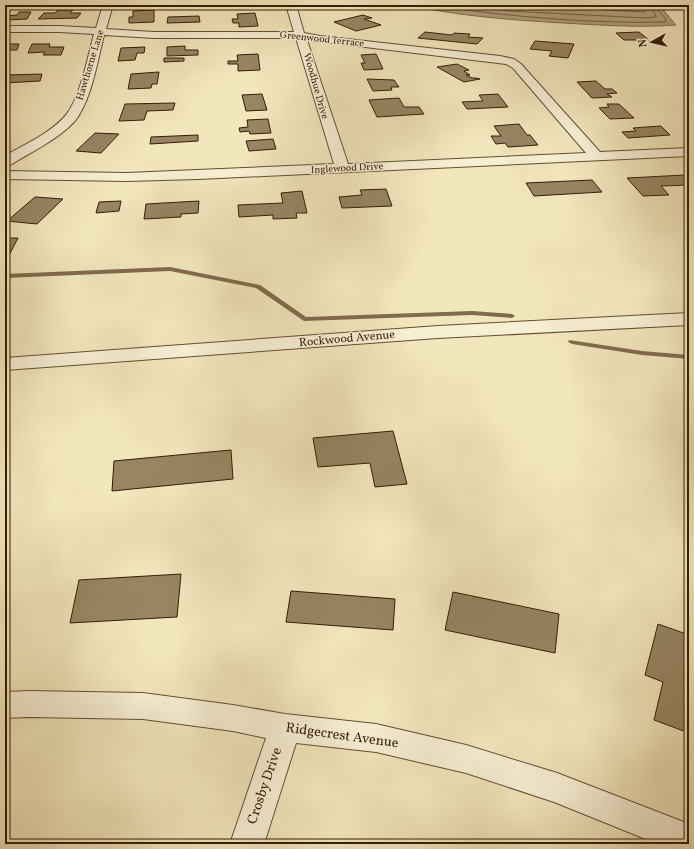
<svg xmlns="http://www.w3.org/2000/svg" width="694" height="849" viewBox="0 0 694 849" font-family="Vollkorn,serif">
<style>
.water{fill:#b2a17e;stroke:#806b4d}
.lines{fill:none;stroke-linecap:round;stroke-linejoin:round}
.shore{stroke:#745e41;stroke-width:1}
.stream{fill:#806b4d;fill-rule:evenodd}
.building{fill:#978564;stroke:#351b04}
.minor-casing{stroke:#644e32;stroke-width:2}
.minor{fill:#f7efd4;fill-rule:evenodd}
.labels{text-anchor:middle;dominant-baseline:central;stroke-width:3;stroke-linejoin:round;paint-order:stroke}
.far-street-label{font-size:10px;fill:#351b04;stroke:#f7efd4}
.street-label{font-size:12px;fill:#351b04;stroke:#f7efd4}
.near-street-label{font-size:14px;fill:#351b04;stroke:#f7efd4}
</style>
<rect width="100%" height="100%" fill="#f2e6bd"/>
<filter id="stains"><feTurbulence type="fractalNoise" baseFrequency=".005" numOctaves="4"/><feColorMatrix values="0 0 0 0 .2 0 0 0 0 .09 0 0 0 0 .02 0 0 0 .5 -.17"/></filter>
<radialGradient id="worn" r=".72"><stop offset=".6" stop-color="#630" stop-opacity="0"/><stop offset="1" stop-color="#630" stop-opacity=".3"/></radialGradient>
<path class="water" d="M408 5H659L676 25C638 28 601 25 563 23 511 20 459 16 408 5Z"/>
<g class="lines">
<g class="shore">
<path d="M428 5C507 16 586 24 665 22L666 19 657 9 656 5"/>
<path d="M461 5 509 11 645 18 656 17 651 5"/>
<path d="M516 5 644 12 646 11 645 5"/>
</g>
<g class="stream">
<path d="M170 267 260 285 306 317 472 311 512 314 515 316 512 318 472 315 304 321 256 288 170 271 5 278V274Z"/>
<path d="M569 340 642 351 689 355V359L642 355 572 344 568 342Z"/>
</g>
</g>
<g class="building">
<path d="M58 10H73L70 13H81L77 18 38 19 44 13H55Z"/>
<path d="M154 10V22L129 23V17H133V11Z"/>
<path d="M19 12H31L27 19 5 20V16L17 15Z"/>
<path d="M255 13 258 26 239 27V23H233L232 19H238L237 14Z"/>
<path d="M363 15 372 18 364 19 381 25 356 31 334 22Z"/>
<path d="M199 16 200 22 167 23 168 17Z"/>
<path d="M425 32 452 35 454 33 470 34 468 37 483 38 477 44 418 38Z"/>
<path d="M639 32 649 40H624L616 33Z"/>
<path d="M535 41 574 44 568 58 549 56 552 51 530 49Z"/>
<path d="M5 44H19L17 50H5Z"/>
<path d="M32 44H50L49 47H64L61 55H43L45 52 28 53Z"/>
<path d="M185 46V50H198V55L167 56V47Z"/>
<path d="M145 47 144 53H137L135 60 118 61 121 48Z"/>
<path d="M258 54 260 70 238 71V64H228V61H238L237 55Z"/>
<path d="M376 54 383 69 364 70 361 63H365L361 55Z"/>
<path d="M164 58H184V61L164 62Z"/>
<path d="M457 64 469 70 464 71 470 75H466L472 78H476L480 79 464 82 437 67Z"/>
<path d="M159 72 157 84H152L151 88 128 89 131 74Z"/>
<path d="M42 74 40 81 5 83V75Z"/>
<path d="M367 79 394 80 399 87H391L392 90 373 91Z"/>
<path d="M596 81 605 89H612L617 93 607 94 612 97 592 98 577 82Z"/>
<path d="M262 94 267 110 246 111 242 95Z"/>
<path d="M498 94 508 107 467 109 462 102 483 101 479 95Z"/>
<path d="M399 98 404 107H419L424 114 377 117 369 100Z"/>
<path d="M175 103 173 110 147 111 144 120 119 121 125 104Z"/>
<path d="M607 104H619L634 118 610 119 599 108 609 107Z"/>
<path d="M268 119 271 133 250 134 249 131 240 132 239 128 248 127 247 120Z"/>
<path d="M519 124 527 135H530L538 145 508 147 505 143 496 144 491 136H501L494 126Z"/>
<path d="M661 126 670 135 628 138 622 132 636 131 633 128Z"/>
<path d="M95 133 119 134 101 153 76 151Z"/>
<path d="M198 135V141L150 144 151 137Z"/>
<path d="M273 139 276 149 249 151 246 141Z"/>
<path d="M685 175 689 179V185L661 186 669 195 643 196 627 178Z"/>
<path d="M592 180 602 192 534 196 526 183Z"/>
<path d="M386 189 392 206 342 208 339 197 362 195 360 190Z"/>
<path d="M302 191 307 213H296L297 218 273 219V215L239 217 238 205 283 203 281 193Z"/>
<path d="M35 197 63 199 37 224 7 221Z"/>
<path d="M121 201 119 211 96 213 99 202Z"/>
<path d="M199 201 198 213 181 214V217L144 219 146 204Z"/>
<path d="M5 238H18L5 263Z"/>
<path d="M393 431 407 484 375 487 370 463 318 467 313 438Z"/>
<path d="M231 450 233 479 112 491 114 461Z"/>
<path d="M181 574 177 617 70 623 79 580Z"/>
<path d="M291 591 395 599 393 630 286 622Z"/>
<path d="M453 592 559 614 555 653 445 630Z"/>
<path d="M658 624 689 635V733L654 720 663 682 645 675Z"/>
</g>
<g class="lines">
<g class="minor-casing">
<g id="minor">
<path d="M103 5H113L106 29 154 32H294L286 5H296L304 33 320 36 500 56 514 59 521 64 600 152 689 148V156L199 179 127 181 5 179V171L127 173 334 164 296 38H154L104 35C98 59 91 103 74 122 57 140 31 152 10 165L5 166V156C25 144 51 133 66 115 80 98 88 56 94 34L59 32H5V26H59L96 28ZM307 40 506 64 513 68 586 153 348 164Z"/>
<path d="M689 313V325L438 338 5 370V358L438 326Z"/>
<path d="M29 691 143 693 233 705 285 714 376 724 466 745 557 773 689 824V844H658L554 802 466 773 376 752 296 743 264 844H230L266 738 233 731 143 719 29 717 5 718V692Z"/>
</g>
</g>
<use href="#minor" class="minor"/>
</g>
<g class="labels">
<g class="far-street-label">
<text transform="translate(322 39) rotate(6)">Greenwood Terrace</text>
<text transform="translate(90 65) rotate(-73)">Hawthorne Lane</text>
<text transform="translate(316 86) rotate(74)">Woodhue Drive</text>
<text transform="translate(347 168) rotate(-3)">Inglewood Drive</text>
</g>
<g class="street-label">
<text transform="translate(347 339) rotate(-5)">Rockwood Avenue</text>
</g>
<g class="near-street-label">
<text transform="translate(342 736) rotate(8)">Ridgecrest Avenue</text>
<text transform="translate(265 786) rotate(-71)">Crosby Drive</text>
</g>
</g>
<rect width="694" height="849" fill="none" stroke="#f2e6bd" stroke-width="20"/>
<rect x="6" y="6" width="682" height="837" fill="none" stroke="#351b04" stroke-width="2"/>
<rect x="10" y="10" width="674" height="829" fill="none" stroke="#351b04"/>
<g transform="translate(652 42) rotate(262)" stroke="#f7efd4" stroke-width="3" paint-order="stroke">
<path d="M0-3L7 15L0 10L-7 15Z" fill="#351b04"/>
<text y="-6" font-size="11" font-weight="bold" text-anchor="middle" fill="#351b04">N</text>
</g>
<rect width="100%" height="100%" filter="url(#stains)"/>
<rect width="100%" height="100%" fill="url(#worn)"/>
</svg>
